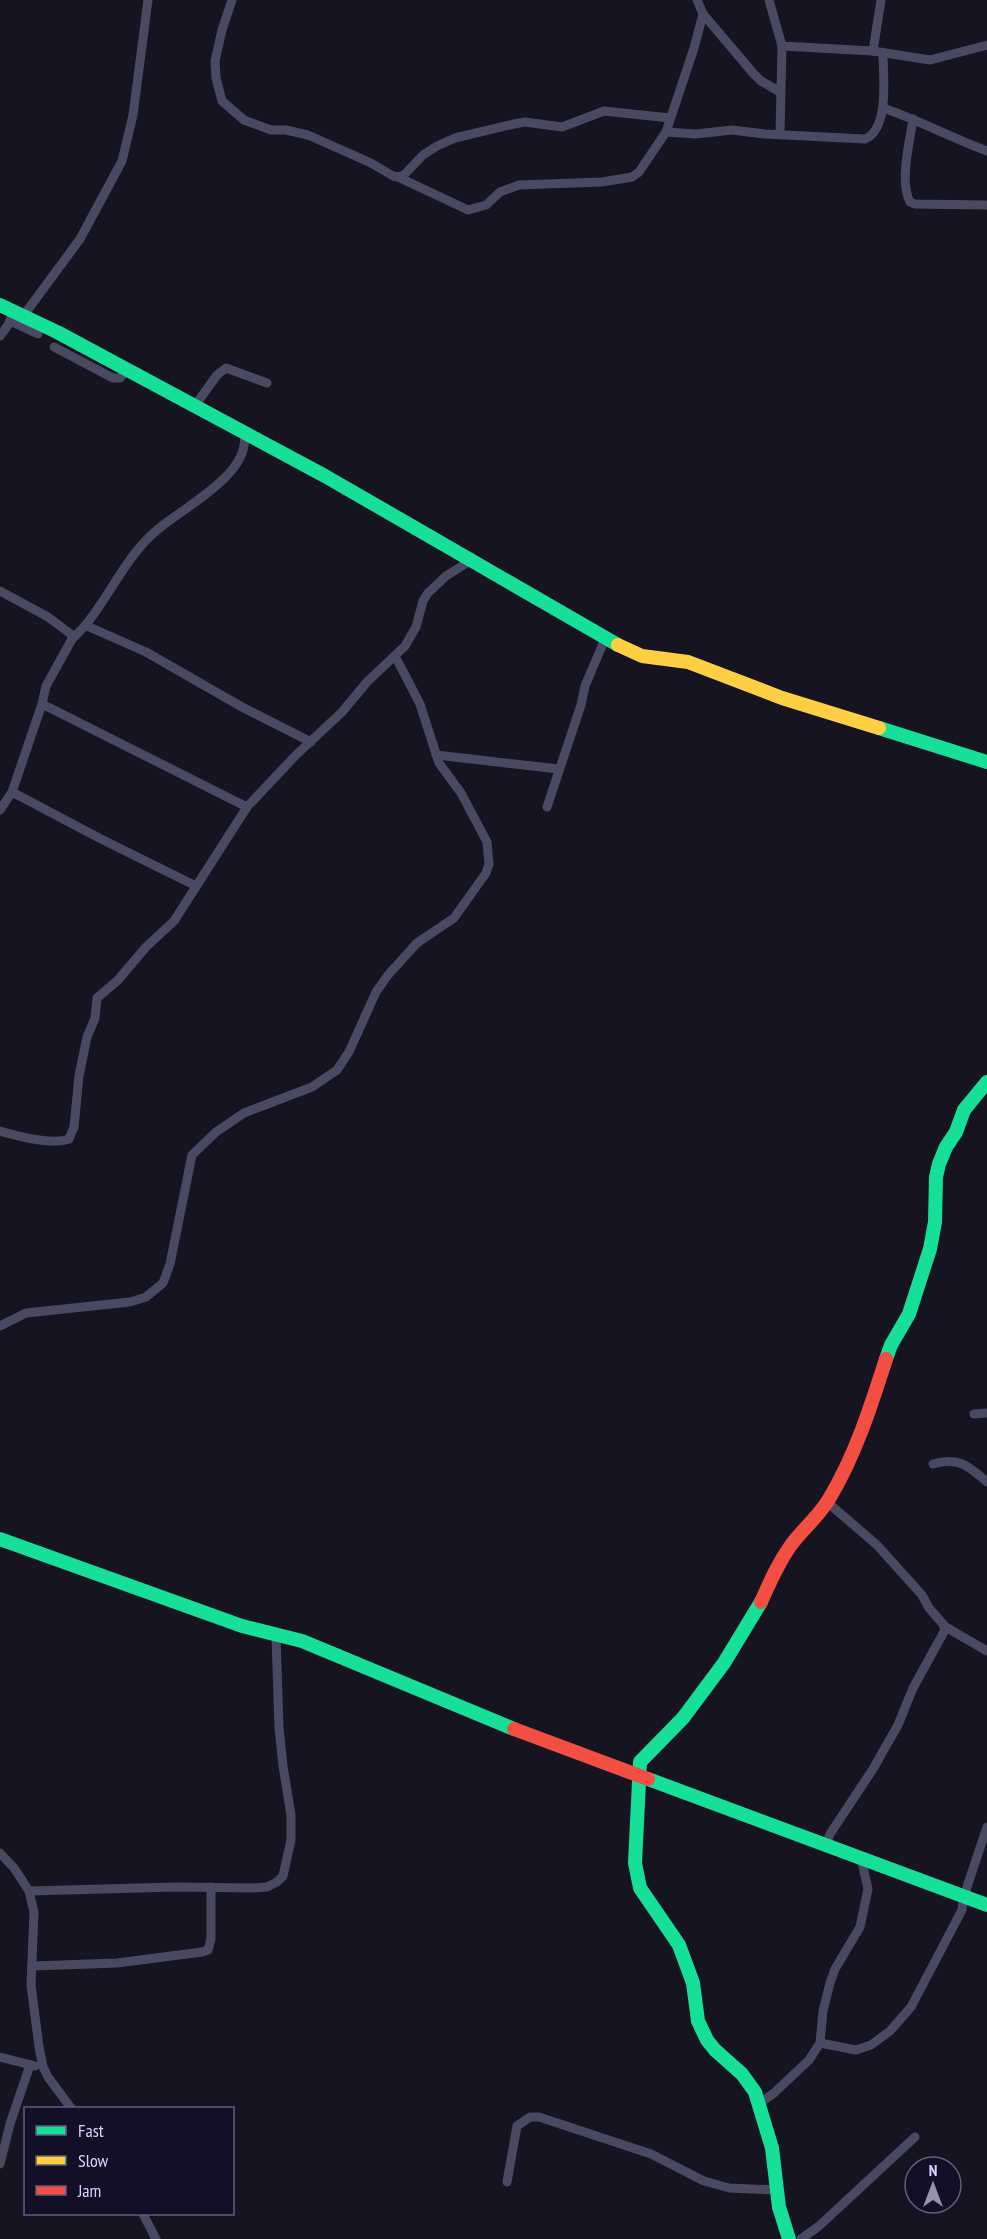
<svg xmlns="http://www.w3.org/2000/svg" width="987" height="2239" viewBox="0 0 987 2239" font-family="'PT Sans Narrow',sans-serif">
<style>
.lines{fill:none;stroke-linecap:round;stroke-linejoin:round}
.street{stroke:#4a4962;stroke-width:9}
.fast{stroke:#16e098;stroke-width:14}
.slow{stroke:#ffcf43;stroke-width:14}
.jam{stroke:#f24e42;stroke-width:14}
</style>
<rect width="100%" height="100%" fill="#161421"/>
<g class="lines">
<g class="street">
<path d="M232 0 222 30 215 61 216 78 222 101 244 120 271 130H286L308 135 371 163 393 176 398 177 404 175 423 155 437 146 455 138 514 124 525 122 562 127 604 111 670 118"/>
<path d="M697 0 703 14 753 73 761 81 780 92"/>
<path d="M769 0 782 46 780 134"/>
<path d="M782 46 873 51 930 60 987 45"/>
<path d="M873 51 881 0"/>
<path d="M883 108C919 120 951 138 987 151"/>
<path d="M913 119C910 141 899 181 910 202L915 204 987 205"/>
<path d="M666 132 696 134 732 130 765 134 865 139C890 129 883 75 883 53"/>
<path d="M398 177 468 210 486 205 500 192 519 185 602 182 632 177 639 172 666 132 694 48 703 14"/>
<path d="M24 315 80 239 122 161 133 115 148 0"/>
<path d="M10 321 38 334"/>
<path d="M0 336 8 325 12 315"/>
<path d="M54 347 113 378H120L127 370"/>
<path d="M194 407 217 375 226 368 267 383"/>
<path d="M0 591 48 617 72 635V639L46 686 42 704 12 792 0 810"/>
<path d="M87 626 146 652 242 707 311 742"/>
<path d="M72 639C106 608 121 560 157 530 181 509 251 474 244 435L241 433"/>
<path d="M42 704 247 807"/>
<path d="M436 755 559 769"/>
<path d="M12 792 101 839 196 886"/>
<path d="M547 807 581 705 585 686 605 639"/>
<path d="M0 1131C17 1136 52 1145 69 1139L74 1127 79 1076 87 1037 95 1018 97 998 118 980 146 947 174 921 247 807 295 756 342 712 367 682 405 646 416 627 423 601 428 593 446 576 470 561"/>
<path d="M0 1326 26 1313 130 1302 146 1297 163 1283 170 1264 192 1155 216 1132 244 1113 312 1087 337 1070 349 1052 376 992 388 975 417 943 454 918 486 873 489 864 487 842 461 793 439 763 420 704 395 656"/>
<path d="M974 1414 987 1413"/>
<path d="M933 1464C958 1457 968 1465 987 1482"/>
<path d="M944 1626 987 1651"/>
<path d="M822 1845 827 1842 830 1834 873 1769 898 1725 913 1688 945 1630 943 1624 929 1608 922 1595 877 1545 827 1502"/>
<path d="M0 1853 14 1868 29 1891 34 1912 31 1985 39 2047 43 2067 48 2077 71 2108"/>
<path d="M29 1891 176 1887 253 1888 267 1887 277 1882 283 1876 291 1840V1815L283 1766 279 1728 276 1636"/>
<path d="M32 1966 117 1963 202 1952 208 1950 211 1939V1887"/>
<path d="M820 2043 856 2050 871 2045 890 2031 911 2007 962 1910 964 1896 987 1827"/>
<path d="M0 2057 35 2066"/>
<path d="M760 2103 774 2093 809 2060 820 2043 823 2011 830 1983 835 1969 860 1927 868 1889 861 1858"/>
<path d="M0 2164 10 2124 30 2065"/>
<path d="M507 2182 517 2126 530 2117H539L651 2154 704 2181 729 2188 777 2190"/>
<path d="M143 2214 156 2239"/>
<path d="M801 2239 819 2226 915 2137"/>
</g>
<g class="fast">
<path d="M0 305 57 332 325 476 618 645"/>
<path d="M879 728 987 762"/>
<path d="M886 1359 891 1345 909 1314 930 1249 935 1222 936 1177 939 1164 946 1147 956 1132 964 1110 987 1082"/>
<path d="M0 1539 242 1626 302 1641 514 1729"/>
<path d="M761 1602 724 1663 683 1718 640 1762 635 1863 640 1888 679 1945 693 1983 698 2021 707 2040 715 2050 742 2074 755 2092 772 2148 779 2207 789 2239"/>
<path d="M648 1779 987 1905"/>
</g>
<path class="slow" d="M618 645 642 656 688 662 782 698 879 728"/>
<g class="jam">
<path d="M761 1602C770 1582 778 1563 791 1545 803 1529 819 1516 829 1499 855 1456 871 1406 886 1359"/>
<path d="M514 1729 648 1779"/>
</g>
</g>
<rect x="24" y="2107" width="210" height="108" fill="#130f26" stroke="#625e7d" stroke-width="1.5"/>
<rect x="36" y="2126" width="30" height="9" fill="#16e098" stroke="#625e7d" stroke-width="1.5"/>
<text x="78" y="2137" font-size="18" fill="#d9d4ff">Fast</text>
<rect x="36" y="2156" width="30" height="9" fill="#ffcf43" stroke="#625e7d" stroke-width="1.5"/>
<text x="78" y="2167" font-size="18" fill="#d9d4ff">Slow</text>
<rect x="36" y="2186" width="30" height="9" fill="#f24e42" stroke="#625e7d" stroke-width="1.5"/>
<text x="78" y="2197" font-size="18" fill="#d9d4ff">Jam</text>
<g transform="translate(933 2185)"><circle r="28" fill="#130f26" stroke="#625e7d" stroke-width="1.5"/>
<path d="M0-4.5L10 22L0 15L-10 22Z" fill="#9591b1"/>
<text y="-9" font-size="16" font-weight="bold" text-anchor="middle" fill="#d9d4ff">N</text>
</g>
</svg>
